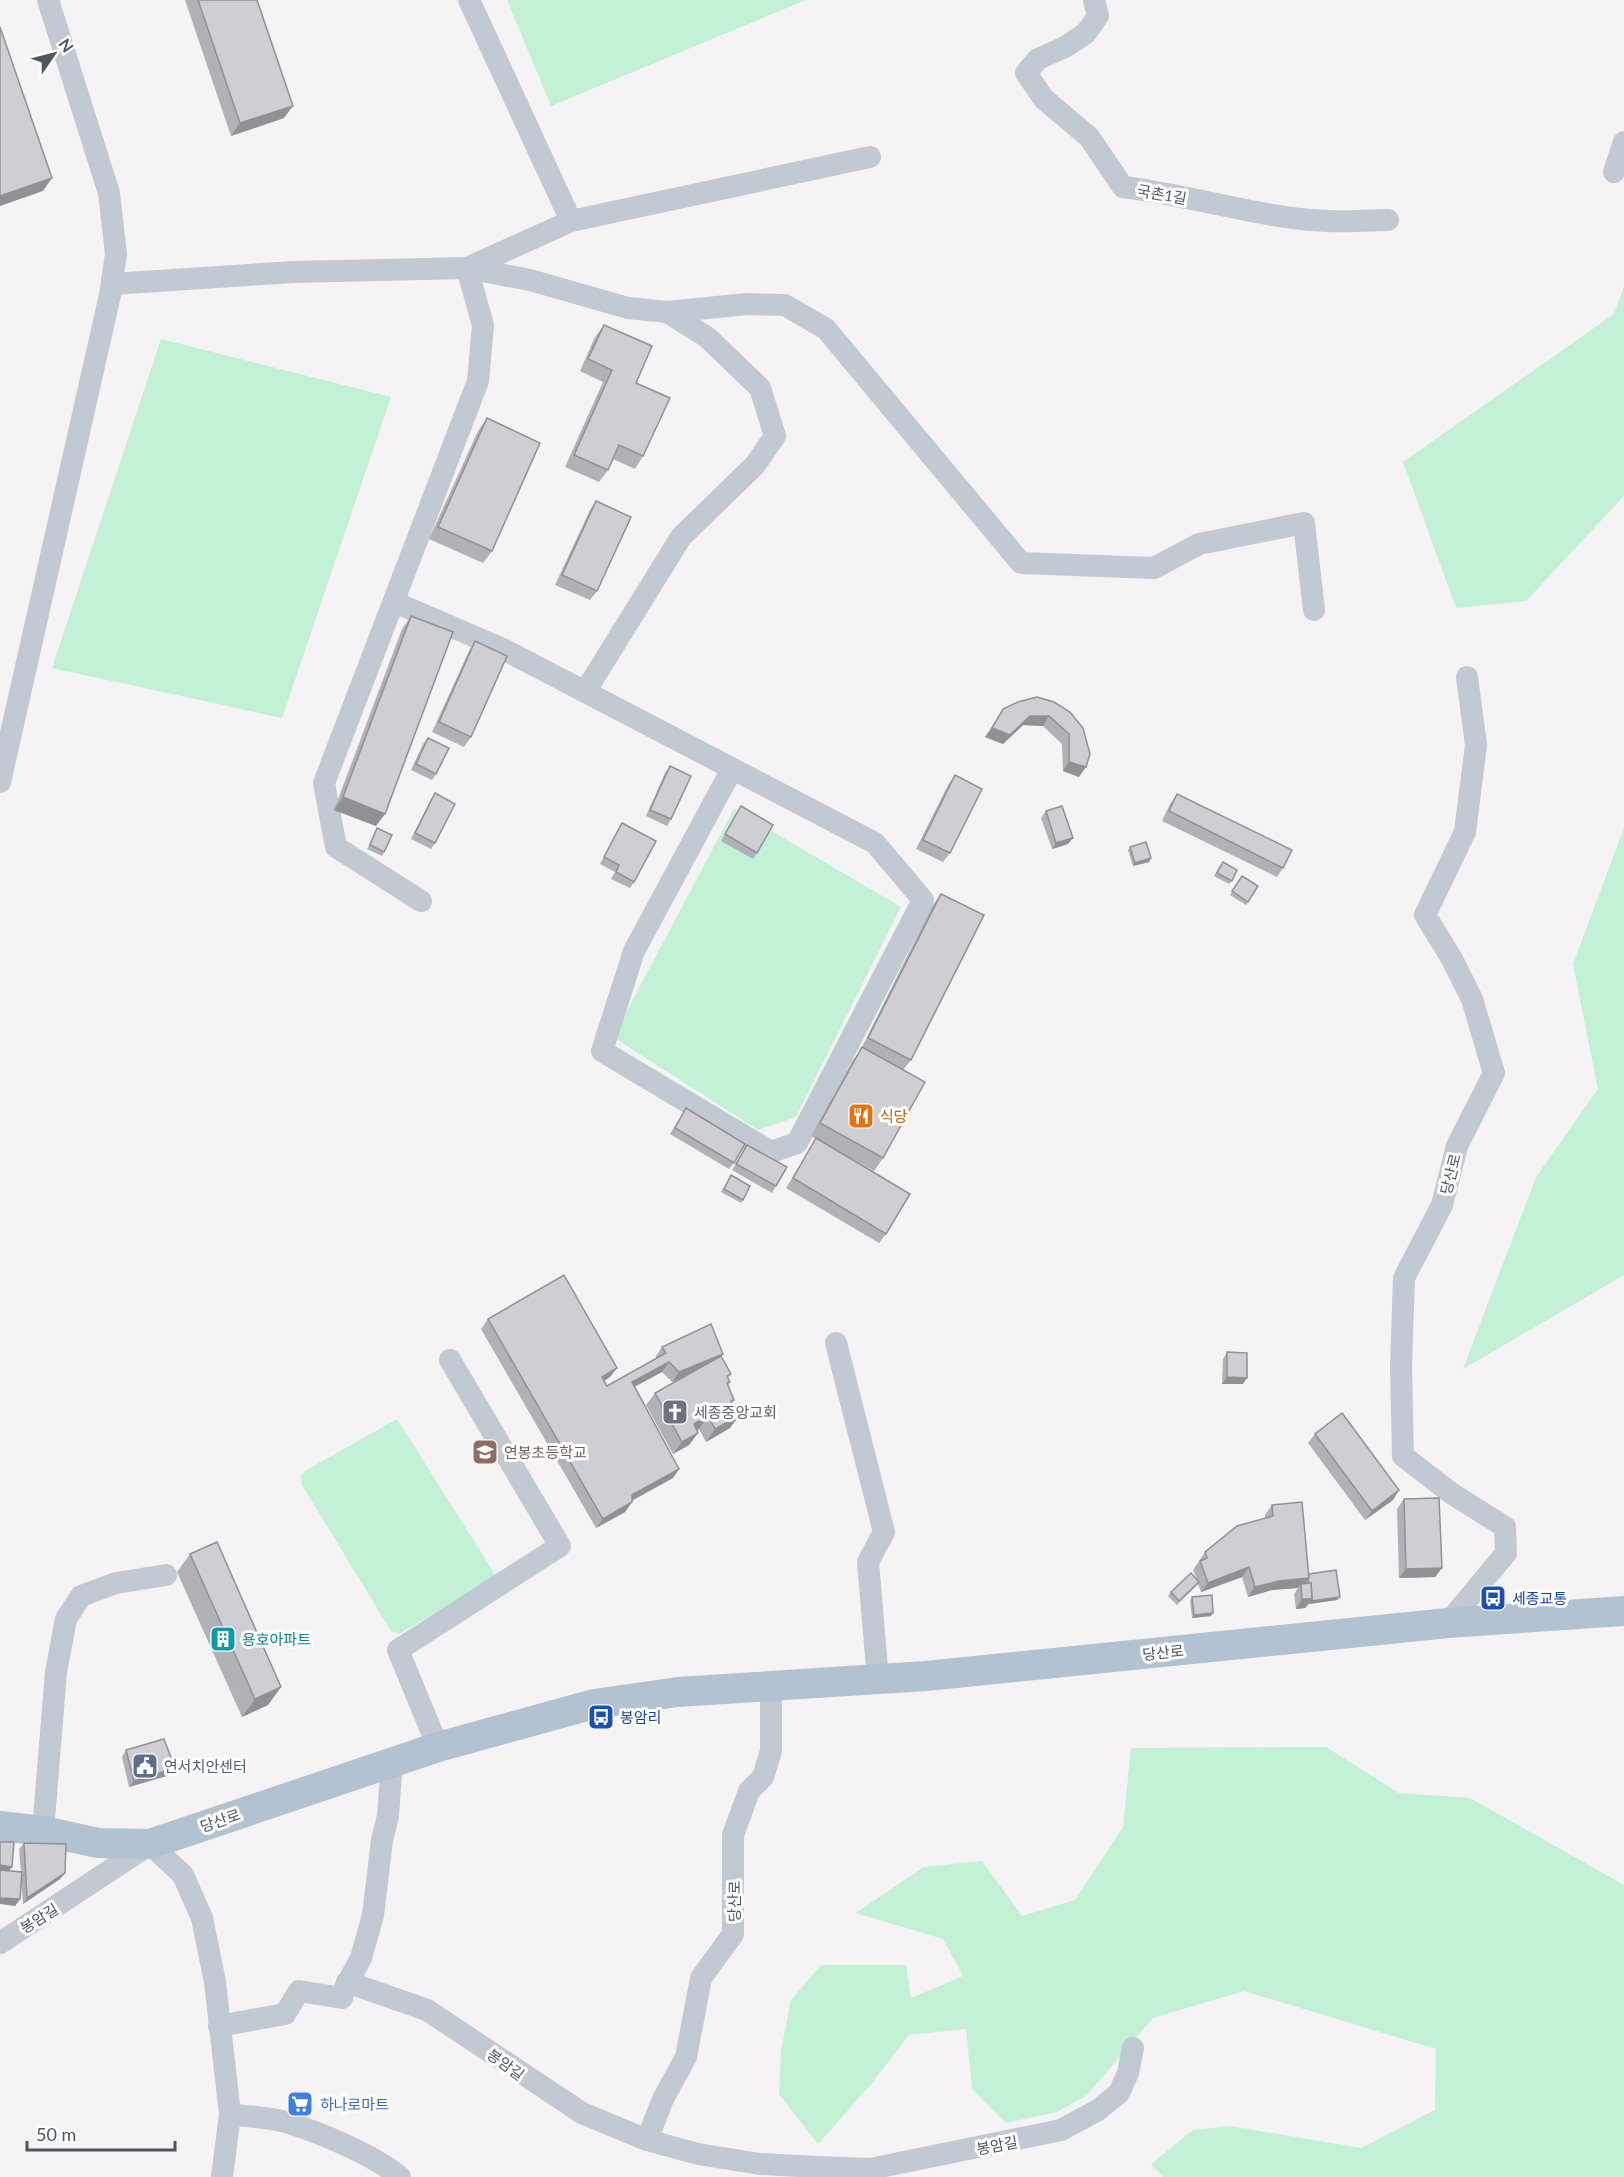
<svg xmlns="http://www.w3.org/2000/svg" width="1624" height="2177" viewBox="0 0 1624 2177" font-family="Lato,'Noto Sans KR',sans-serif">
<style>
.green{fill:#c3f1d5}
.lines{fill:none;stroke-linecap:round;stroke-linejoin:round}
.minor{stroke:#c1cad2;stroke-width:22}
.major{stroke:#b3c2d1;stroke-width:30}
.wall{fill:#b0b2b7}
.shaded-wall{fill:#909195}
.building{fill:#cdcfd5;stroke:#909195;stroke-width:1.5}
.labels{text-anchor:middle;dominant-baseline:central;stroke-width:6;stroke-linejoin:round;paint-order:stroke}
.street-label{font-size:15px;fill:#4a5661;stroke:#fff}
.food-label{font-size:15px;fill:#c56008;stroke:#fff;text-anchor:start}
.worship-label{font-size:15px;fill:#5b616d;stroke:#fff;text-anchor:start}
.education-label{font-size:15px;fill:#785e54;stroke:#fff;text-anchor:start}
.transit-label{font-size:15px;fill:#164399;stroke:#fff;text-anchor:start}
.culture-label{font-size:15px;fill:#0d838f;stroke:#fff;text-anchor:start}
.service-label{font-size:15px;fill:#4e5e75;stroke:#fff;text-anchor:start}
.shop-label{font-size:15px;fill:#366cbe;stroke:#fff;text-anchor:start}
</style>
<rect width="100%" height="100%" fill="#f5f3f3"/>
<g class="green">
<path d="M507 0H806L551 106Z"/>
<path d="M1624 286V496L1526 601 1456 608 1403 462 1614 314Z"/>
<path d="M161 339 391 397 282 718 52 668Z"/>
<path d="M734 809 901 907 796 1117 758 1130 613 1037Z"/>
<path d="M1624 828V1275L1463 1369 1536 1177 1598 1089 1573 964Z"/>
<path d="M397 1419 494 1573 492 1580 399 1634 391 1631 302 1485 301 1477 305 1471Z"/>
<path d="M1326 1747 1399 1793 1470 1798 1624 1885V2177H1163L1151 2164 1193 2130 1231 2126 1361 2148 1435 2110 1436 2049 1244 1991 1153 2018 1087 2095 1057 2112 1006 2123 972 2089 966 2029 909 2035 872 2083 818 2144 779 2094 781 2051 791 2000 821 1965H906L911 1998 963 1976 943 1939 856 1913 924 1867 982 1861 1022 1916 1075 1900 1123 1827 1131 1748Z"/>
</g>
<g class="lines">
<g class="minor">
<path d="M469 0 571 221"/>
<path d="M1094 0 1098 16 1086 33 1065 47 1038 59 1026 73 1044 99 1089 137 1123 187C1191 195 1258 218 1328 221 1347 222 1368 220 1388 220"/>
<path d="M1614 172 1624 142"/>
<path d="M467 268 571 221 870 157"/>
<path d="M112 284 293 272 467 268 530 280 628 308 667 312 747 304 785 305 826 329 1021 563 1154 568 1199 544 1304 523 1314 610"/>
<path d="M394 602 503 649 875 843 923 900 797 1143 771 1152 602 1051 634 951 732 769"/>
<path d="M585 692 681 537 755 465 775 436 760 388 707 337 667 312"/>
<path d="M0 782 110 295 116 254 109 193 48 0"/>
<path d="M421 901 336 847 324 783 478 381 483 325 467 268"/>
<path d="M836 1343 884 1532 868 1562 878 1680"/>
<path d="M1448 1623 1506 1553 1505 1527 1451 1493 1403 1456 1401 1367 1404 1278 1442 1205 1457 1146 1494 1073 1472 999 1452 959 1425 915 1465 832 1476 745 1467 677"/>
<path d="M438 1747 398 1650 560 1546 450 1360"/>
<path d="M43 1831 56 1672 66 1619 81 1596 116 1583 166 1575"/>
<path d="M0 1943 150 1844 183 1875 202 1918 215 1982 230 2114 222 2177"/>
<path d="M348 1982 361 1958 373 1915 382 1840 388 1816 392 1761"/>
<path d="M219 2026 285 2014 299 1991 342 1998 347 1982 427 2010 582 2113 647 2140 698 2154 760 2164 818 2167 822 2177"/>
<path d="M230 2114C248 2117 268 2117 286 2122 321 2133 372 2154 400 2177"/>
<path d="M647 2140 663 2099 686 2057 701 1978 733 1934V1835L749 1791 763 1777 771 1751V1686"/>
<path d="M818 2167 870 2169 1061 2130 1098 2110 1119 2093 1128 2073 1133 2048"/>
</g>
<path class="major" d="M0 1826 43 1831 98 1843 150 1844 438 1747 594 1704 678 1692 926 1676 1448 1623 1624 1611"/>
</g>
<g class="wall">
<path d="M185 0H257L284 118 231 136Z"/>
<path d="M604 325 636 383 643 456 635 469 613 459 608 470 599 482 565 467 603 382 580 371 595 337Z"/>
<path d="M487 418 492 551 483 563 429 539 478 431Z"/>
<path d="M596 501 597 591 590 600 555 585 590 510Z"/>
<path d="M411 616 376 826 334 810 402 629Z"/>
<path d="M475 641 471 737 464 747 432 732 469 651Z"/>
<path d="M1003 709 1070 712 1079 777 1063 771 1062 744 1043 726 1023 725 1003 744 985 737Z"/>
<path d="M428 738 436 774 432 780 411 770 423 744Z"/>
<path d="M670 766 671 819 667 826 646 816 665 773Z"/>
<path d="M955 775 950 853 943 862 916 849 948 785Z"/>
<path d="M435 793V843L431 849 411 839 431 799Z"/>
<path d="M1177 794 1283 868 1277 877 1162 821 1170 804Z"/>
<path d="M741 806 757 853 753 859 721 841Z"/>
<path d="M1046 811 1073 838 1068 844 1052 849 1041 818Z"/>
<path d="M622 823 634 882 630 888 611 879 615 872 600 864 618 829Z"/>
<path d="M377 828 384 852 382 856 367 849Z"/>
<path d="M1130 847 1151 858 1149 862 1133 866 1128 850Z"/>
<path d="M1220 865 1232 881 1229 884 1214 876Z"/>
<path d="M1242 876 1258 886 1246 905 1230 895Z"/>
<path d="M941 894 911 1060 903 1070 883 1158 874 1171 825 1144 886 1234 879 1243 786 1188 816 1139 811 1136 853 1060 860 1051 932 906Z"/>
<path d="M686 1108 734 1163 729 1169 670 1134Z"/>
<path d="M747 1145 776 1186 772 1193 732 1170Z"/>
<path d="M729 1179 743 1200 741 1203 721 1192Z"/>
<path d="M488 1319 617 1368 610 1377 604 1381 607 1386 656 1358V1356L662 1347 723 1354 721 1357 731 1374 728 1378 730 1382 728 1385 734 1400 732 1403 730 1428 706 1442 699 1429 697 1430 698 1433 689 1445 673 1454 646 1405 655 1393 682 1378 672 1382 662 1372 634 1387 679 1469 673 1478 632 1501V1502L625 1512 596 1528 481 1329Z"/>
<path d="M1227 1352 1243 1384H1222L1223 1359Z"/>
<path d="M1315 1434 1393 1500 1365 1520 1308 1443Z"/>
<path d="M1404 1499 1442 1568 1435 1577 1399 1578 1397 1509Z"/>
<path d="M1272 1505 1309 1574 1337 1600 1309 1604 1305 1608 1296 1609 1294 1594 1298 1588 1272 1590 1248 1597 1242 1577 1201 1592 1198 1584 1177 1605 1168 1596 1171 1592 1197 1579 1193 1570 1205 1552 1265 1518V1515Z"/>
<path d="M190 1554 281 1687 268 1705 242 1717 177 1572Z"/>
<path d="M1192 1597 1211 1616 1192 1618 1190 1601Z"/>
<path d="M126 1750 175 1768 170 1775 129 1787 122 1757Z"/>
<path d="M24 1843 65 1873 60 1879 23 1904 21 1879 20 1899 15 1906 9 1871 21 1872 19 1849Z"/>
</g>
<g class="shaded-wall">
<path d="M293 106 284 118 231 136 240 123Z"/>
<path d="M52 178 43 191 0 206V196Z"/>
<path d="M1030 716H1049L1043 726 1023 725 1003 744 985 737 992 728Z"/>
<path d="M1069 762 1086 767 1079 777 1063 771Z"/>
<path d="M343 797 385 814 376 826 334 810Z"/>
<path d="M1073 838 1068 844 1052 849 1056 843Z"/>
<path d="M1151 858 1149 862 1133 866 1135 863Z"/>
<path d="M723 1354 717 1363 672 1382 679 1372Z"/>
<path d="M669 1362 662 1372 625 1392 632 1382Z"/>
<path d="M617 1368 610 1377 595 1386 602 1377Z"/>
<path d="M1227 1377 1247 1378 1243 1384H1222Z"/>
<path d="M708 1416 699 1429 685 1437 694 1424Z"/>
<path d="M739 1416 730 1428 706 1442 715 1429Z"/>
<path d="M698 1433 689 1445 673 1454 682 1442Z"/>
<path d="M679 1469 673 1478 625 1504 632 1495Z"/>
<path d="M1399 1490 1393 1500 1365 1520 1372 1511Z"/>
<path d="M632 1502 625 1512 596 1528 603 1519Z"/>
<path d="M1249 1567 1242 1577 1201 1592 1208 1583Z"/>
<path d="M1442 1568 1435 1577 1399 1578 1406 1569Z"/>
<path d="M1309 1578 1303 1588 1301 1584 1298 1588 1272 1590 1248 1597 1255 1587 1279 1581Z"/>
<path d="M1340 1597 1337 1600 1309 1604 1311 1601Z"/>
<path d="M1302 1599H1312L1305 1608 1296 1609Z"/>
<path d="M1213 1613 1211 1616 1192 1618 1194 1615Z"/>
<path d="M281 1687 268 1705 242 1717 255 1699Z"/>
<path d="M175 1768 170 1775 129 1787 134 1781Z"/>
<path d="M0 1865 12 1867 7 1873 0 1872Z"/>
<path d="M65 1873 60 1879 23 1904 27 1898Z"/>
<path d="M0 1898 20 1899 15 1906 0 1904Z"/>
</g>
<g class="building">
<path d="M198 0H257L293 106 240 123Z"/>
<path d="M0 27 52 178 0 196Z"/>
<path d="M604 325 652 346 636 383 670 398 643 456 619 445 608 470 574 455 612 370 588 359Z"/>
<path d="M487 418 540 443 492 551 438 527Z"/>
<path d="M596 501 631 517 597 591 562 575Z"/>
<path d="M411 616 453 632 385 814 343 797Z"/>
<path d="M475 641 507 656 471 737 439 722Z"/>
<path d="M1037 697 1054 702 1070 712 1083 728 1090 754 1086 767 1069 762V734L1049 716H1030L1010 735 992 728 1003 709 1018 702Z"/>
<path d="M428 738 449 748 436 774 416 764Z"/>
<path d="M670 766 691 776 671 819 650 810Z"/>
<path d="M955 775 982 789 950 853 923 840Z"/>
<path d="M435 793 455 804 435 843 415 833Z"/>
<path d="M1177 794 1292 850 1283 868 1169 811Z"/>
<path d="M741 806 773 825 757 853 725 834Z"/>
<path d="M1062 806 1073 838 1056 843 1046 811Z"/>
<path d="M622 823 656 841 634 882 616 872 619 865 604 857Z"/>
<path d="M377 828 392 835 384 852 370 845Z"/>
<path d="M1146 842 1151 858 1135 863 1130 847Z"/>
<path d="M1223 862 1237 870 1232 881 1217 873Z"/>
<path d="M1242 876 1258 886 1248 902 1232 891Z"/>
<path d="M941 894 984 915 911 1060 868 1038Z"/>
<path d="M862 1047 925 1082 883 1158 820 1123Z"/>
<path d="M686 1108 745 1144 734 1163 675 1128Z"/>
<path d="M816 1138 910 1194 886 1234 793 1178Z"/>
<path d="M747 1145 787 1167 776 1186 736 1164Z"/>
<path d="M731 1175 750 1186 743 1200 724 1189Z"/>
<path d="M564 1275 617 1368 602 1377 607 1386 666 1353 662 1347 711 1324 723 1354 679 1372 669 1362 632 1382 679 1469 632 1495V1502L603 1519 488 1319Z"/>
<path d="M1227 1352 1247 1353V1378L1227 1377Z"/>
<path d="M721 1356 731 1374 727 1376 730 1382 727 1383 734 1400 731 1401 739 1416 715 1429 708 1416 694 1424 698 1433 682 1442 655 1393Z"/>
<path d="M1342 1413 1399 1490 1372 1511 1315 1434Z"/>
<path d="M1439 1498 1442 1568 1406 1569 1404 1499Z"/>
<path d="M1302 1502 1309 1578 1279 1581 1255 1587 1249 1567 1208 1583 1200 1561 1207 1558 1205 1552 1237 1526 1273 1516 1272 1505Z"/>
<path d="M217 1542 281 1687 255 1699 190 1554Z"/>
<path d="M1336 1570 1340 1597 1311 1601 1312 1599 1311 1583H1309L1308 1580 1309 1578V1574Z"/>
<path d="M1191 1573 1199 1582 1179 1601 1171 1592Z"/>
<path d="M1311 1583 1312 1599H1302L1301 1584Z"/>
<path d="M1212 1595 1213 1613 1194 1615 1192 1597Z"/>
<path d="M164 1739 175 1768 134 1781 126 1750Z"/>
<path d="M0 1842H14L12 1867 0 1865Z"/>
<path d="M24 1843 66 1844 65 1873 27 1898Z"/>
<path d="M0 1870 22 1872 20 1899 0 1898V1903Z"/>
</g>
<defs>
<g id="restaurant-square" transform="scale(1.35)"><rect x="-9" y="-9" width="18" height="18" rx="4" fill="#e8710a" stroke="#fff"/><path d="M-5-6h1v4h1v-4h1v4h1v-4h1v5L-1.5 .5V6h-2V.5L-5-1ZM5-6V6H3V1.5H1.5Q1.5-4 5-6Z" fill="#fff"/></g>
<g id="church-square" transform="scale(1.35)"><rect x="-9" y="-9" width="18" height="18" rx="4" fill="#6b7280" stroke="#fff"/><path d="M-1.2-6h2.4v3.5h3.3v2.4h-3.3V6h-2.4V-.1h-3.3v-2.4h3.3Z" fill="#fff"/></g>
<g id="school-square" transform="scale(1.35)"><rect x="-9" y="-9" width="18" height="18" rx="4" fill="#8d6e63" stroke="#fff"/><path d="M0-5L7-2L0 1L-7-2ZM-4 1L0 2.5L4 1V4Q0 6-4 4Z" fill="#fff"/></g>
<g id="bus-square" transform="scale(1.35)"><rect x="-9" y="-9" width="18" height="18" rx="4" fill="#1a4fb4" stroke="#fff"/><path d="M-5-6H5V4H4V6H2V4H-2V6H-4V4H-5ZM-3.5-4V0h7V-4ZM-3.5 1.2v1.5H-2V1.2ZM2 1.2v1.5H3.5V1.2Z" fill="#fff"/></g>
<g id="building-square" transform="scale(1.35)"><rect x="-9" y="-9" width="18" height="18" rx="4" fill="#0f9aa8" stroke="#fff"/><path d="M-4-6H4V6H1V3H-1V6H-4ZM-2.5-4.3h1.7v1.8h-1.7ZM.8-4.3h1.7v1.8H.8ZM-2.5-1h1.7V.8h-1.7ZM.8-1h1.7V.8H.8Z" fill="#fff"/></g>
<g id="civic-square" transform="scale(1.35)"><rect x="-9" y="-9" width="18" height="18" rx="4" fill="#5c6f8a" stroke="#fff"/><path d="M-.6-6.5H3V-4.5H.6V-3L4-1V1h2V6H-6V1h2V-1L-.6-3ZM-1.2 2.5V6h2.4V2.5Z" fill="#fff"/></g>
<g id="supermarket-square" transform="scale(1.35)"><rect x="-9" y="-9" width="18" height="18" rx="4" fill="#3f7fe0" stroke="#fff"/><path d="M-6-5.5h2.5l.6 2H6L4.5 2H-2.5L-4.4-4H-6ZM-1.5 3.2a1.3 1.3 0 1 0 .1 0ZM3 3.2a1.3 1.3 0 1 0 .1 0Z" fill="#fff"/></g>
</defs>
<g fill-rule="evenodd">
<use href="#restaurant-square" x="861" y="1116"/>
<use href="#church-square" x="675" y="1412"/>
<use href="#school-square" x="485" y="1452"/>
<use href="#bus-square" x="1493" y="1598"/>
<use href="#building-square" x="223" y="1639"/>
<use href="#bus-square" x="601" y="1717"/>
<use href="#civic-square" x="145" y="1766"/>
<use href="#supermarket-square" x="300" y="2104"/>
</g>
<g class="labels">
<g class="street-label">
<text transform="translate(1162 194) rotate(10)">국촌1길</text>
<text transform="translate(1450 1174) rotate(-76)">당산로</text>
<text transform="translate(1163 1652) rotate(-6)">당산로</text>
<text transform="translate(220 1820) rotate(-19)">당산로</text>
<text transform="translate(734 1901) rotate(-90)">당산로</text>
<text transform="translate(39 1918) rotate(-32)">봉암길</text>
<text transform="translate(506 2064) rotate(36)">봉암길</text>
<text transform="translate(997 2145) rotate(-11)">봉암길</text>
</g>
<g class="food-label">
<text x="880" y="1116">식당</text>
</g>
<g class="worship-label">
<text x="694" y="1412">세종중앙교회</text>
</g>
<g class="education-label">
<text x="504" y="1452">연봉초등학교</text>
</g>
<g class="transit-label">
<text x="1512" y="1598">세종교통</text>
<text x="620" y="1717">봉암리</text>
</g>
<g class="culture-label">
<text x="242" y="1639">용호아파트</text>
</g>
<g class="service-label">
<text x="164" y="1766">연서치안센터</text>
</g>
<g class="shop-label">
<text x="320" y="2104">하나로마트</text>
</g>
</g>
<g transform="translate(54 54) rotate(55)" stroke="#ffffff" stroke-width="4.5" paint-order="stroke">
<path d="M0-4.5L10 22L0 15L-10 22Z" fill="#4a5661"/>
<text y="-9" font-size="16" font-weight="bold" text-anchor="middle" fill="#4a5661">N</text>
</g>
<path d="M27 2141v9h148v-9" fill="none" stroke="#4a5661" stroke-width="3"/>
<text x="36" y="2141" font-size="18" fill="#4a5661" stroke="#ffffff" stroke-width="4.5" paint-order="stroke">50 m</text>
</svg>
